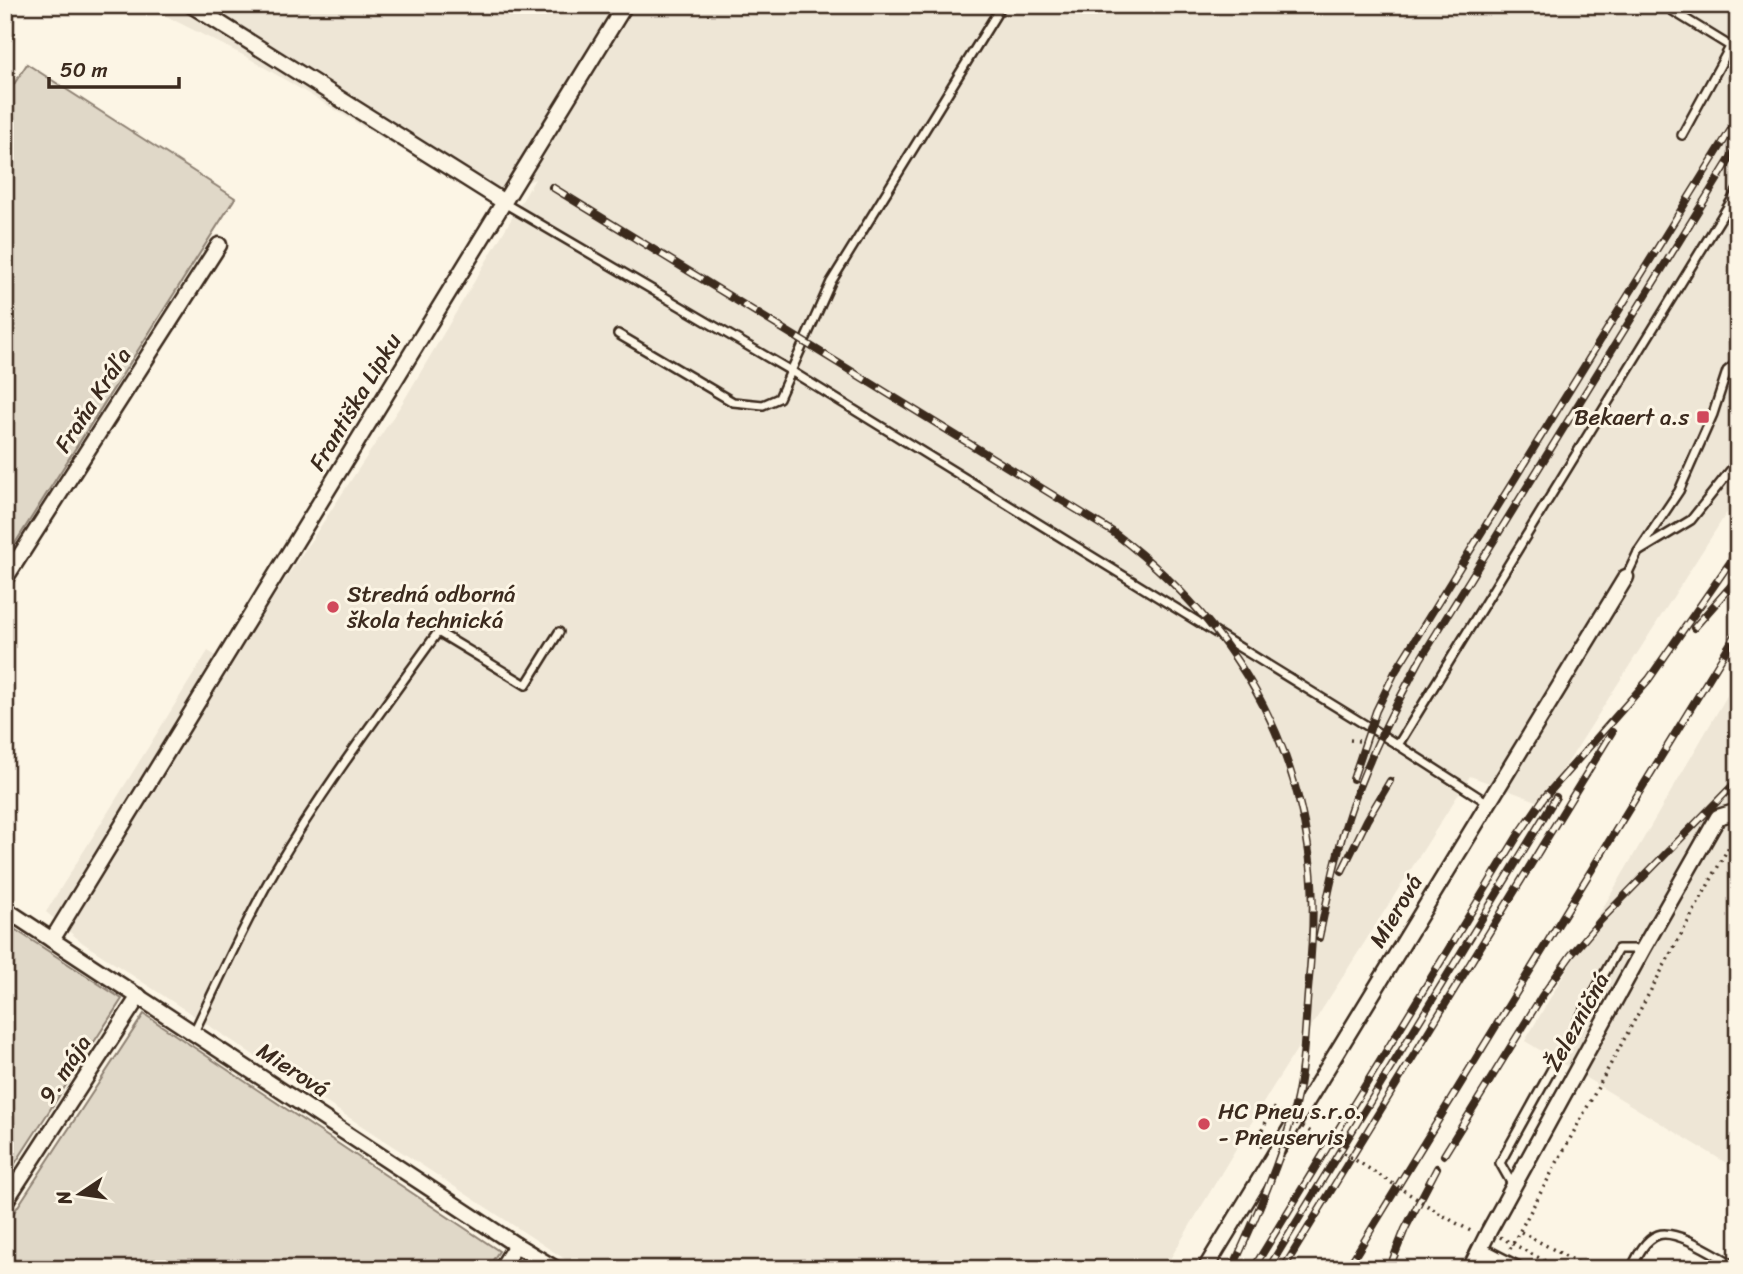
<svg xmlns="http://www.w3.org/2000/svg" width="1743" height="1274" viewBox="0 0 1743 1274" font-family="Sriracha,sans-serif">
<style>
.built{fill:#eee6d6}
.green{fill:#e0d8c8;stroke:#8e8173;stroke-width:2}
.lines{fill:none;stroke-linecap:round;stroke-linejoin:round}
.service-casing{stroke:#3b2a1e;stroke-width:12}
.minor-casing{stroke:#3b2a1e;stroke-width:19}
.path{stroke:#3b2a1e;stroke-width:3.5;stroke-dasharray:2 5;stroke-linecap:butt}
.service{stroke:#fcf5e5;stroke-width:7}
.minor{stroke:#fcf5e5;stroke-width:14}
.rail-casing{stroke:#3b2a1e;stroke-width:8}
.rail{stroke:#fcf5e5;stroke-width:5;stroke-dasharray:16;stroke-linecap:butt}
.path-bridge{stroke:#3b2a1e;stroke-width:3.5;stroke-dasharray:2 5;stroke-linecap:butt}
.poi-dot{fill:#d1495b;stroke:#fcf5e5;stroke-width:2.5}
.labels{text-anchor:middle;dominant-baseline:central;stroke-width:6;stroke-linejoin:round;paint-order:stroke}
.street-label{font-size:23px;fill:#3b2a1e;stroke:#fcf5e5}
.poi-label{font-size:23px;fill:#3b2a1e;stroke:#fcf5e5;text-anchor:start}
</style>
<rect width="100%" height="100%" fill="#fcf5e5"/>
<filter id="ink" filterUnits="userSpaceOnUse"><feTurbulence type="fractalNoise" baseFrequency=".0143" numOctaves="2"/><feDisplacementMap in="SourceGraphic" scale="14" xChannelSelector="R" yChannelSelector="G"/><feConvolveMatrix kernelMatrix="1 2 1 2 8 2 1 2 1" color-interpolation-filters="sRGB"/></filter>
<g filter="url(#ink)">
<g class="built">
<path d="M144 5H1738V495L1542 803 1470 776 1271 1090 1164 1269H580L83 943 46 912 208 651 229 664 403 402 535 179 484 199 247 57Z"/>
<path d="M1738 677V1170L1525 1041Z"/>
</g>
<g class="green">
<path d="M27 64 235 198 5 559V98Z"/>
<path d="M5 923 122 999 5 1179Z"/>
<path d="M144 1014 499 1251 487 1269H5V1226Z"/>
</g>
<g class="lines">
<g class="service-casing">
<g id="service">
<path d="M1663 5 1738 51"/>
<path d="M1682 135 1730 47"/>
<path d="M504 203 791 371 1398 745 1738 190"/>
<path d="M618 334 733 402 763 405 779 398 831 282 1002 5"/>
<path d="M1638 552 1679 491 1713 414 1727 371 1738 362"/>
<path d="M1626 577 1638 552 1691 520 1738 461"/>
<path d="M1398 745 1488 803"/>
<path d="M194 1032C220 978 245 922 275 870 324 787 382 710 438 632L526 685 559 632"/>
<path d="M1513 1186 1500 1163 1618 949H1642"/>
<path d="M1631 1269C1637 1257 1644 1240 1658 1235 1677 1228 1720 1258 1738 1267"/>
</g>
</g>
<g class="minor-casing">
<g id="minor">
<path d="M504 202 625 5"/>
<path d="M5 579 219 245"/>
<path d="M5 909 516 1245 556 1269"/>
<path d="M52 940 504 202 191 5"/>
<path d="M5 1202 139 996"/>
<path d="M1480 1250 1517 1269"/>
<path d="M501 1269 516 1245"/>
<path d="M1205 1269 1626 577"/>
<path d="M1470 1269 1489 1231 1643 949 1718 817 1738 811"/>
</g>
</g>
<g class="path">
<path d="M1350 740 1369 742"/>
<path d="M1262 1147 1256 1142 1273 1108"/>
<path d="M1444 1216 1474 1233"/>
<path d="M1521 1232 1590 1269"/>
<path d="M1500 1237 1560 1269"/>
<path d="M1510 1249 1738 830"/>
</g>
<use href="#service" class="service"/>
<use href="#minor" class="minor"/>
<g class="rail-casing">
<g id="rail">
<path d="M552 187 1113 532C1226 617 1296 727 1311 869 1315 909 1312 950 1308 990 1305 1028 1304 1069 1295 1106 1280 1163 1257 1215 1232 1269"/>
<path d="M1694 628 1738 578"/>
<path d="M1353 779 1376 711 1395 672 1738 118"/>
<path d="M1342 871 1367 820 1390 781"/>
<path d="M1319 938C1327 901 1334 863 1345 827 1363 768 1391 714 1420 660L1738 146"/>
<path d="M1444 1155 1542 996 1571 955 1601 920 1738 780"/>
<path d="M1253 1269 1517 837 1544 798 1649 679 1738 551"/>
<path d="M1268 1269 1556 797"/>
<path d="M1283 1269 1612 732"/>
<path d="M1347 1269 1738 631"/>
<path d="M1389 1269 1405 1229 1437 1168"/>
</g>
</g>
<use href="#rail" class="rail"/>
<path class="path-bridge" d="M1273 1108 1444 1216"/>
</g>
</g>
<g class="poi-dot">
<rect x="1696" y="410" width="14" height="14" rx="3.5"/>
<circle cx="333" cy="607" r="7"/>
<circle cx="1204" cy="1124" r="7"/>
</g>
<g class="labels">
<g class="street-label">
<text transform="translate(93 400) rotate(-57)">Fraňa Kráľa</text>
<text transform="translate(355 402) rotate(-59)">Františka Lipku</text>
<text transform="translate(1396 911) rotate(-59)">Mierová</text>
<text transform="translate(1577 1022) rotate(-61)">Železničná</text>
<text transform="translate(65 1069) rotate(-57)">9. mája</text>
<text transform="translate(293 1070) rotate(33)">Mierová</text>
</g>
<g class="poi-label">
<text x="1689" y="417" text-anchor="end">Bekaert a.s</text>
<text x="347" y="594">Stredná odborná<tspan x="347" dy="26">škola technická</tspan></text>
<text x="1218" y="1111">HC Pneu s.r.o.<tspan x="1218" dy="26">- Pneuservis</tspan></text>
</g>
</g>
<rect width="1743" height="1274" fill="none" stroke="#fcf5e5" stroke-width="28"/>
<rect x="14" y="14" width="1715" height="1246" fill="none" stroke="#3b2a1e" stroke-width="2.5" filter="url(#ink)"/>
<g transform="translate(80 1194) rotate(257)" stroke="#fcf5e5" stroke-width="5" paint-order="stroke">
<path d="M0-5L12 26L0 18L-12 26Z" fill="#3b2a1e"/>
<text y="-10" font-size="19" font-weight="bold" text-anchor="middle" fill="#3b2a1e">N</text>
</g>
<path d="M49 77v10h130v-10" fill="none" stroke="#3b2a1e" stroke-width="3.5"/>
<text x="60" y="77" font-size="21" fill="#3b2a1e" stroke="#fcf5e5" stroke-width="5" paint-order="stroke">50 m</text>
</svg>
